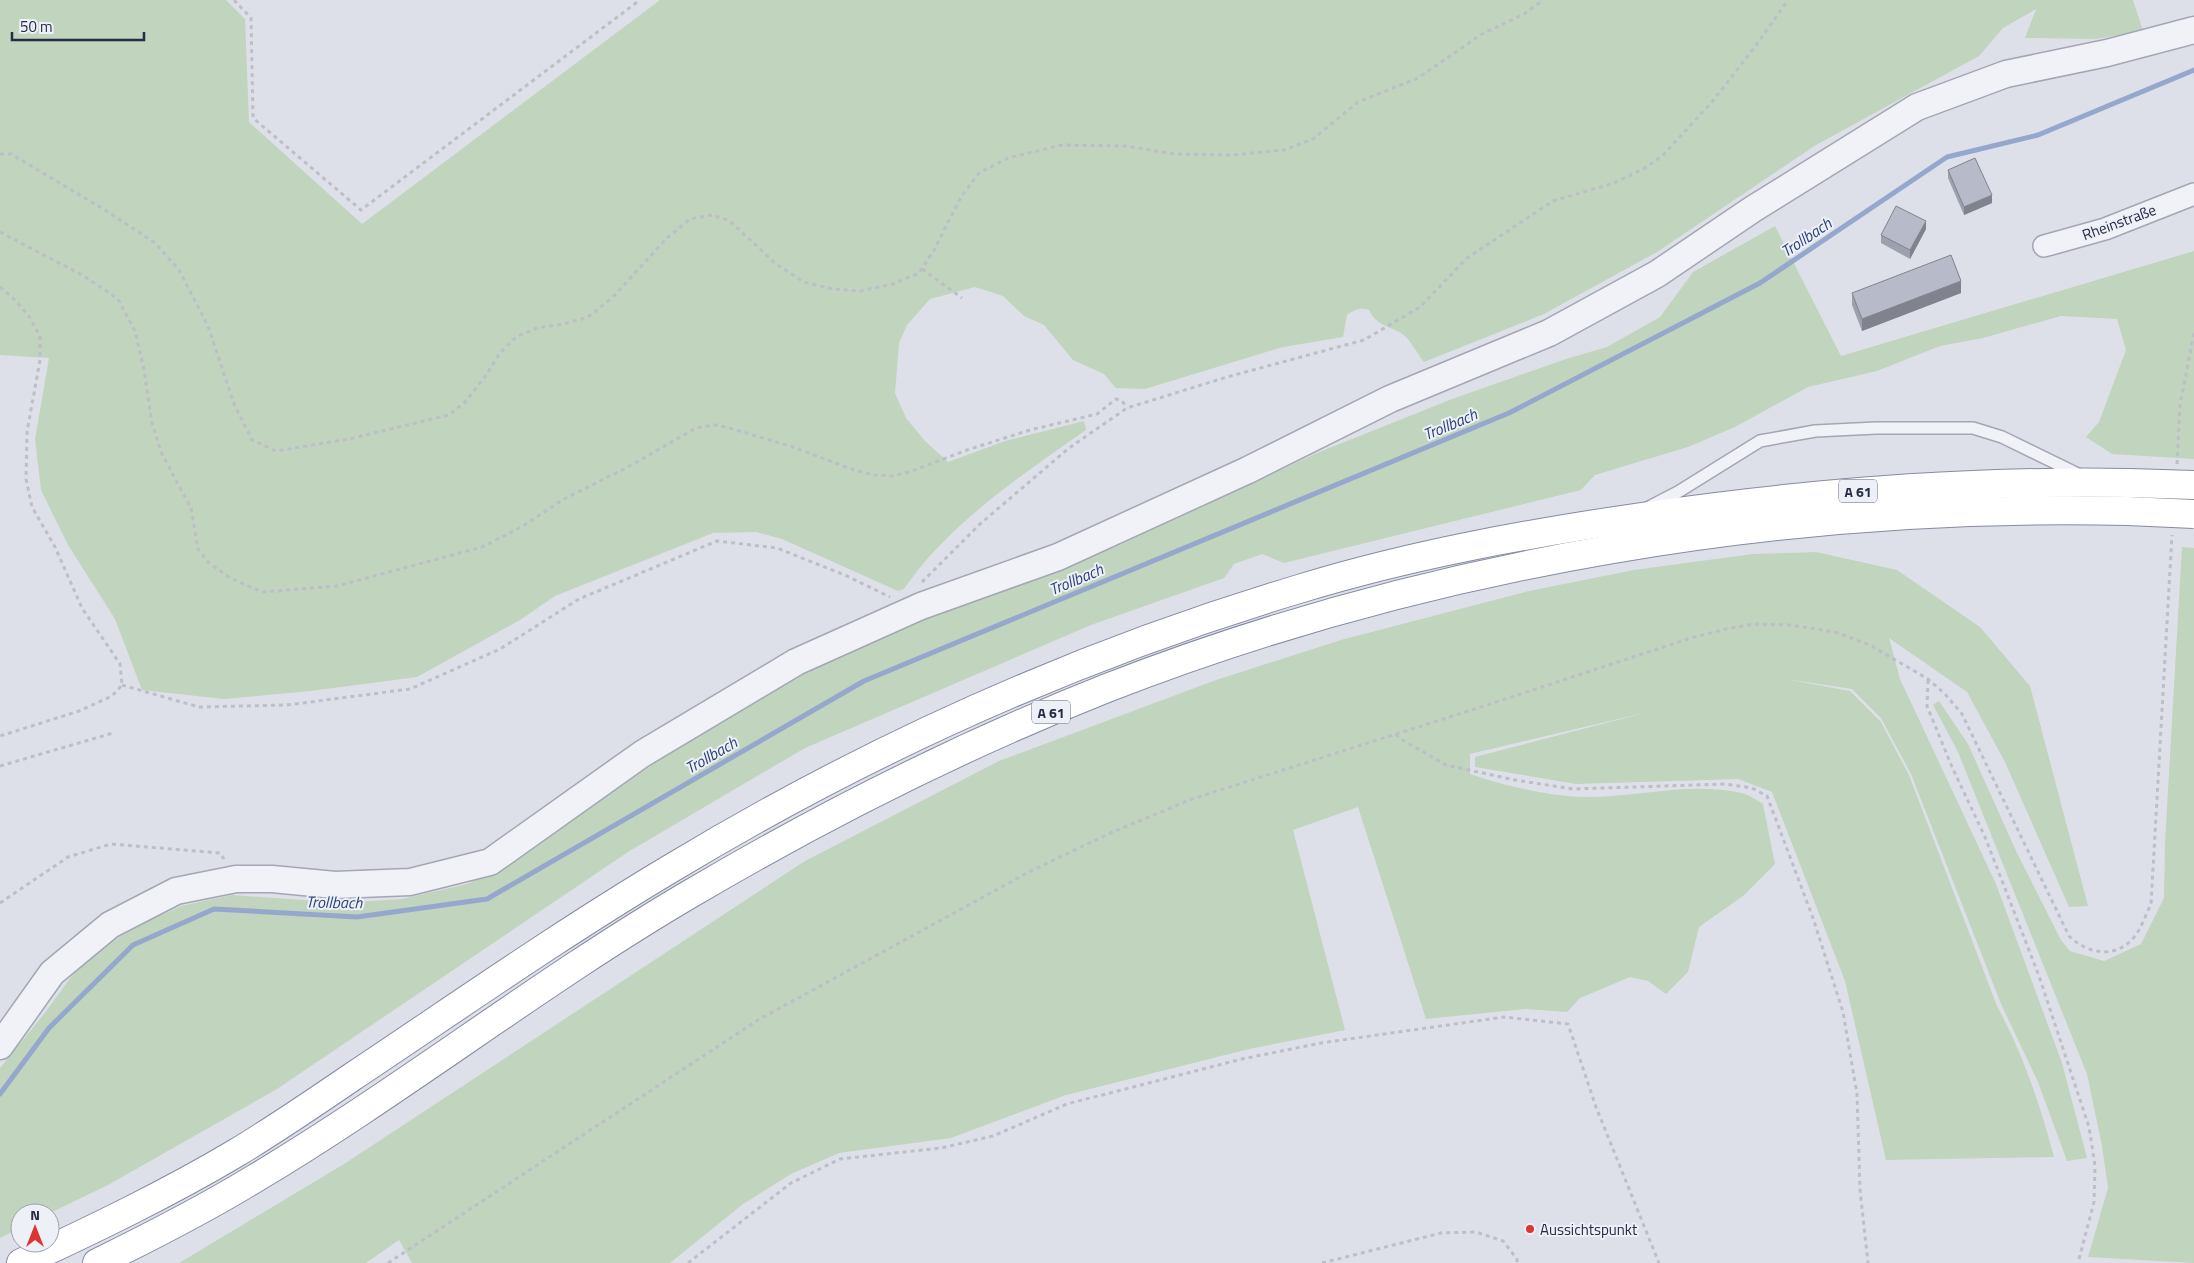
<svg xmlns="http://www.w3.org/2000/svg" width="2194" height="1263" viewBox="0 0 2194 1263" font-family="'Titillium Web',sans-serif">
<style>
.green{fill:#c0d4be}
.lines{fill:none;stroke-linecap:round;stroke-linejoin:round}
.stream{stroke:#95a7cd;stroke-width:5}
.service-casing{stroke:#a3a6b4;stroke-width:14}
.minor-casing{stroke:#a3a6b4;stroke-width:24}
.tertiary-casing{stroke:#a3a6b4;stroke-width:29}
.motorway-casing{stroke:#848ba1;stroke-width:30}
.path{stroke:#bcbec8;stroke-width:3;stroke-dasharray:4 4;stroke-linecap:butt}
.service{stroke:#f1f2f7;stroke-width:11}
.minor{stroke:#f1f2f7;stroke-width:21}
.tertiary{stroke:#f1f2f7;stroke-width:26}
.motorway{stroke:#fff;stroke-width:28}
.motorway-bridge-casing{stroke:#848ba1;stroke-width:30;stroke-linecap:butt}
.motorway-bridge{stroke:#fff;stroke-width:28}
.wall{fill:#9da1ad}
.shaded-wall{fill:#80838d}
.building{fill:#b7bbc9;stroke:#80838d}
.poi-dot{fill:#dd3534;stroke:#edf0f7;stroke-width:2}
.labels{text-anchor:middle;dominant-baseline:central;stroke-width:4;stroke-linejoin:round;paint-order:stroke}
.shield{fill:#edf0f7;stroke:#616678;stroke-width:1}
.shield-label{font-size:14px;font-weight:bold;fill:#252b42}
.street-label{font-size:15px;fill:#252b42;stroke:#edf0f7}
.poi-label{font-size:15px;fill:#252b42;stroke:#edf0f7;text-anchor:start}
.water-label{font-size:16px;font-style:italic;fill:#2b427a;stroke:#edf0f7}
</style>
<rect width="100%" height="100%" fill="#dee0e9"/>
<g class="green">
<path d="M0 0H226L245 19 249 122 362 224 660 0H2133L2143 31 2096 39 2025 38 2036 9 2003 28 1979 56 1816 145 1657 252 1544 314 1424 362C1417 353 1410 339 1401 333 1387 325 1376 325 1369 310 1360 307 1354 310 1347 315L1343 337 1283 347 1145 389 1116 388 1104 374 1073 360 1044 325 1024 316 1003 296 975 287 930 299 907 325 899 343 895 393 906 418 925 441 948 462 1005 441 1084 421 1086 430C1022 475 948 524 904 589L898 591 782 539 756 532 713 533 555 596 520 620 417 677 310 691 224 699 142 690 115 619 68 545 41 490 35 439 49 358 0 355Z"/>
<path d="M1775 226 1841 356 2194 251V459L2112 454 2086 437 2099 422 2126 350 2117 319 2061 316 1983 338 1940 346 1877 371 1808 387 1735 427 1688 447 1595 475 1581 490 1284 563 1262 554 1234 564 1224 578 1091 625 805 748 628 852 277 1089 108 1185 50 1213H20V1228L0 1238V1068L44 1014 71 977 99 949 142 924 181 906 232 895 343 903 402 899 467 884 492 873 661 759 821 663 896 627 1113 548 1317 453 1452 399 1566 359 1607 347 1660 317 1693 272Z"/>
<path d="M2182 547 2194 548V1263L2088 1257 2108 1188 2102 1146 2087 1074 1958 752 1933 705 1939 701 1968 744 2017 853 2061 940 2070 951 2104 961 2141 944 2164 898 2165 843Z"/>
<path d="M1816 552 1897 570 1980 627 2030 686 2088 906 2069 907 2005 762 1967 692 1889 638 1900 679 1996 884 2062 1063 2087 1158 2067 1161 2038 1082 2001 1004 1911 774 1881 718 1852 689 1785 679 1850 691 1881 722 1909 775 1997 1006C2023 1054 2040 1104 2054 1157L1886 1160 1845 981 1772 792 1738 779 1576 784 1475 767V757L1648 712 1470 754V774C1502 785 1547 796 1582 797 1635 798 1689 781 1742 793 1749 795 1757 800 1763 804L1775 864 1743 896 1699 927 1688 972 1666 994 1648 981 1630 977 1580 998 1567 1012 1525 1009 1426 1019 1358 807 1293 830 1345 1030 1249 1049 1066 1095 951 1138 839 1153 791 1174 743 1204 670 1263H412L399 1240 366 1263H179L344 1164 805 861 999 761 1216 680 1341 640 1529 591 1634 570 1753 554Z"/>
</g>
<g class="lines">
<path class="stream" d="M0 1094 49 1028 133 945 214 909 357 917 487 899 864 681 1509 413 1760 283 1947 157 2038 135 2194 70"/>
<g class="service-casing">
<path id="service" d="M1649 507 1678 492 1760 441 1815 431 1876 428H1973L2002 437 2082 476"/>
</g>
<g class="minor-casing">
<path id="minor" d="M2044 246 2105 229 2194 194"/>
</g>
<g class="tertiary-casing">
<path id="tertiary" d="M0 1046 52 973 110 925 176 891 236 879H272L335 885 410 882 490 862 642 754 796 662 921 606 1058 557 1248 470 1390 399 1549 333 1657 274 1753 209 1917 107 2006 74 2107 53 2194 30"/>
</g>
<g class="motorway-casing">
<g id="motorway">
<path d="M21 1263C94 1229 167 1194 236 1153 276 1129 314 1103 352 1077 457 1007 561 934 670 869 867 750 1078 655 1299 589 1413 554 1531 533 1648 516 1808 493 1968 480 2130 483"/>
<path d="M97 1263C150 1237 203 1210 254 1179 403 1090 540 982 690 894 824 815 963 745 1107 688 1428 563 1784 503 2128 511"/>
</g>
</g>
<g class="path">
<path d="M234 0 251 18 253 118 361 210 640 0"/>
<path d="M0 154H11L105 210 155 243 179 270 208 326 234 404 252 440 276 451 349 439 449 415 466 401 487 374 499 354 516 337 537 328 564 324 588 317 613 297 666 239 690 219 712 215 730 221 776 264 804 282 833 289 860 291 893 284 919 273 934 250 961 197 979 173 1008 158 1062 145 1126 146 1174 154 1232 155 1284 150 1313 139 1358 102 1418 78 1482 34 1524 14 1543 0"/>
<path d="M0 232 84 276 118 299 135 331 144 370 152 423 161 452 191 508 198 549 208 562 230 578 262 592 337 586 482 547 523 526 564 499 628 467 696 428 715 425 726 427 793 447 854 470 874 475 893 476 912 471 967 450 1030 430 1097 414 1116 399 1122 401 1127 408"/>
<path d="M922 269 962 298"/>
<path d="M0 287 12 297 29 316 40 336V360L27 432 26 479 32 507 55 547 82 608 120 664 122 685 112 696 79 711 0 736"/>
<path d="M2177 464 2180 405 2194 333"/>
<path d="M922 582 980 524 1069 448 1127 408 1227 377 1364 340 1420 307 1467 258 1553 201 1614 183 1647 167 1664 154 1712 102 1754 48 1788 0"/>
<path d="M1928 680 1927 706 1952 767 1985 837 2039 976 2089 1127 2095 1166 2094 1202 2078 1263"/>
<path d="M122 685 199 707 287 705 410 689 500 649 579 599 717 541 777 548 847 576 890 597"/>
<path d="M1396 734 1399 738 1446 765 1515 780 1573 789 1725 784 1752 788 1767 796 1813 918 1843 1012 1857 1094 1860 1190 1868 1263"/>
<path d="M0 766 113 733"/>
<path d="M0 903 68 857 111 844 220 853 224 859"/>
<path d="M388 1263 758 1020 1029 872 1108 834 1192 799 1484 706 1691 638 1726 629 1754 624 1791 625 1835 632 1870 645 1928 679 1945 694 1962 714 2069 936C2088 954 2116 960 2135 936 2142 927 2146 914 2151 904L2172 535"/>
<path d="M688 1263 791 1183 840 1159 941 1148 993 1136 1067 1104 1242 1059 1321 1043 1504 1017 1568 1024 1596 1107 1659 1263"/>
<path d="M1322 1263 1441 1233 1476 1232 1503 1241 1517 1259V1263"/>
</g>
<use href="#service" class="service"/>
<use href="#minor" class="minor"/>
<use href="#tertiary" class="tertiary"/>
<use href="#motorway" class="motorway"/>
<g class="motorway-bridge-casing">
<g id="motorway-bridge">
<path d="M2130 483 2194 485"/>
<path d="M2128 511 2194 514"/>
</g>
</g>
<use href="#motorway-bridge" class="motorway-bridge"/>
</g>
<g class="wall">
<path d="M1948 170 1992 203 1964 215 1948 178Z"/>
<path d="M1926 229 1910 259 1881 243V235Z"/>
<path d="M1852 293H1961L1862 331 1852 305Z"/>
</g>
<g class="shaded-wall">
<path d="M1992 195V203L1964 215V207Z"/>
<path d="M1926 221V229L1910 259V250Z"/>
<path d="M1961 281V293L1862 331V319Z"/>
</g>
<g class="building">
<path d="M1975 158 1992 195 1964 207 1948 170Z"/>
<path d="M1896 206 1926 221 1910 250 1881 235Z"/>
<path d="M1951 255 1961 281 1862 319 1852 293Z"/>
</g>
<circle class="poi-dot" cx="1530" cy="1229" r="5"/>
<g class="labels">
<g class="shield">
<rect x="1839" y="479.5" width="38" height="23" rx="4"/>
<rect x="1032" y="700.5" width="38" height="23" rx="4"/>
</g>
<g class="shield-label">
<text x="1858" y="491">A 61</text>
<text x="1051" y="712">A 61</text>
</g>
<g class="street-label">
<text transform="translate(2119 222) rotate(-20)">Rheinstraße</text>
</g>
<g class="poi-label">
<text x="1540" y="1229">Aussichtspunkt</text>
</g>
<g class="water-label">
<text transform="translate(1806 237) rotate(-34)">Trollbach</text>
<text transform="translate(1450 424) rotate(-23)">Trollbach</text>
<text transform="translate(1076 579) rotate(-23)">Trollbach</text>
<text transform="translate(711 755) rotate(-30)">Trollbach</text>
<text transform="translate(334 902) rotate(1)">Trollbach</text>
</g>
</g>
<g transform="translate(35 1228)"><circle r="24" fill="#edf0f7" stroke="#9da1af"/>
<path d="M0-4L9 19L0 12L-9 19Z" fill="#dd3534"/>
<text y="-8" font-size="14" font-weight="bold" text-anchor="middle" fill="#252b42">N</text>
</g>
<path d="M12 32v8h132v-8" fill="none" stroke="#252b42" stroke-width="2.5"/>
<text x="20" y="32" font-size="15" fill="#252b42" stroke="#edf0f7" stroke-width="4" paint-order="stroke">50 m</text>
</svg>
